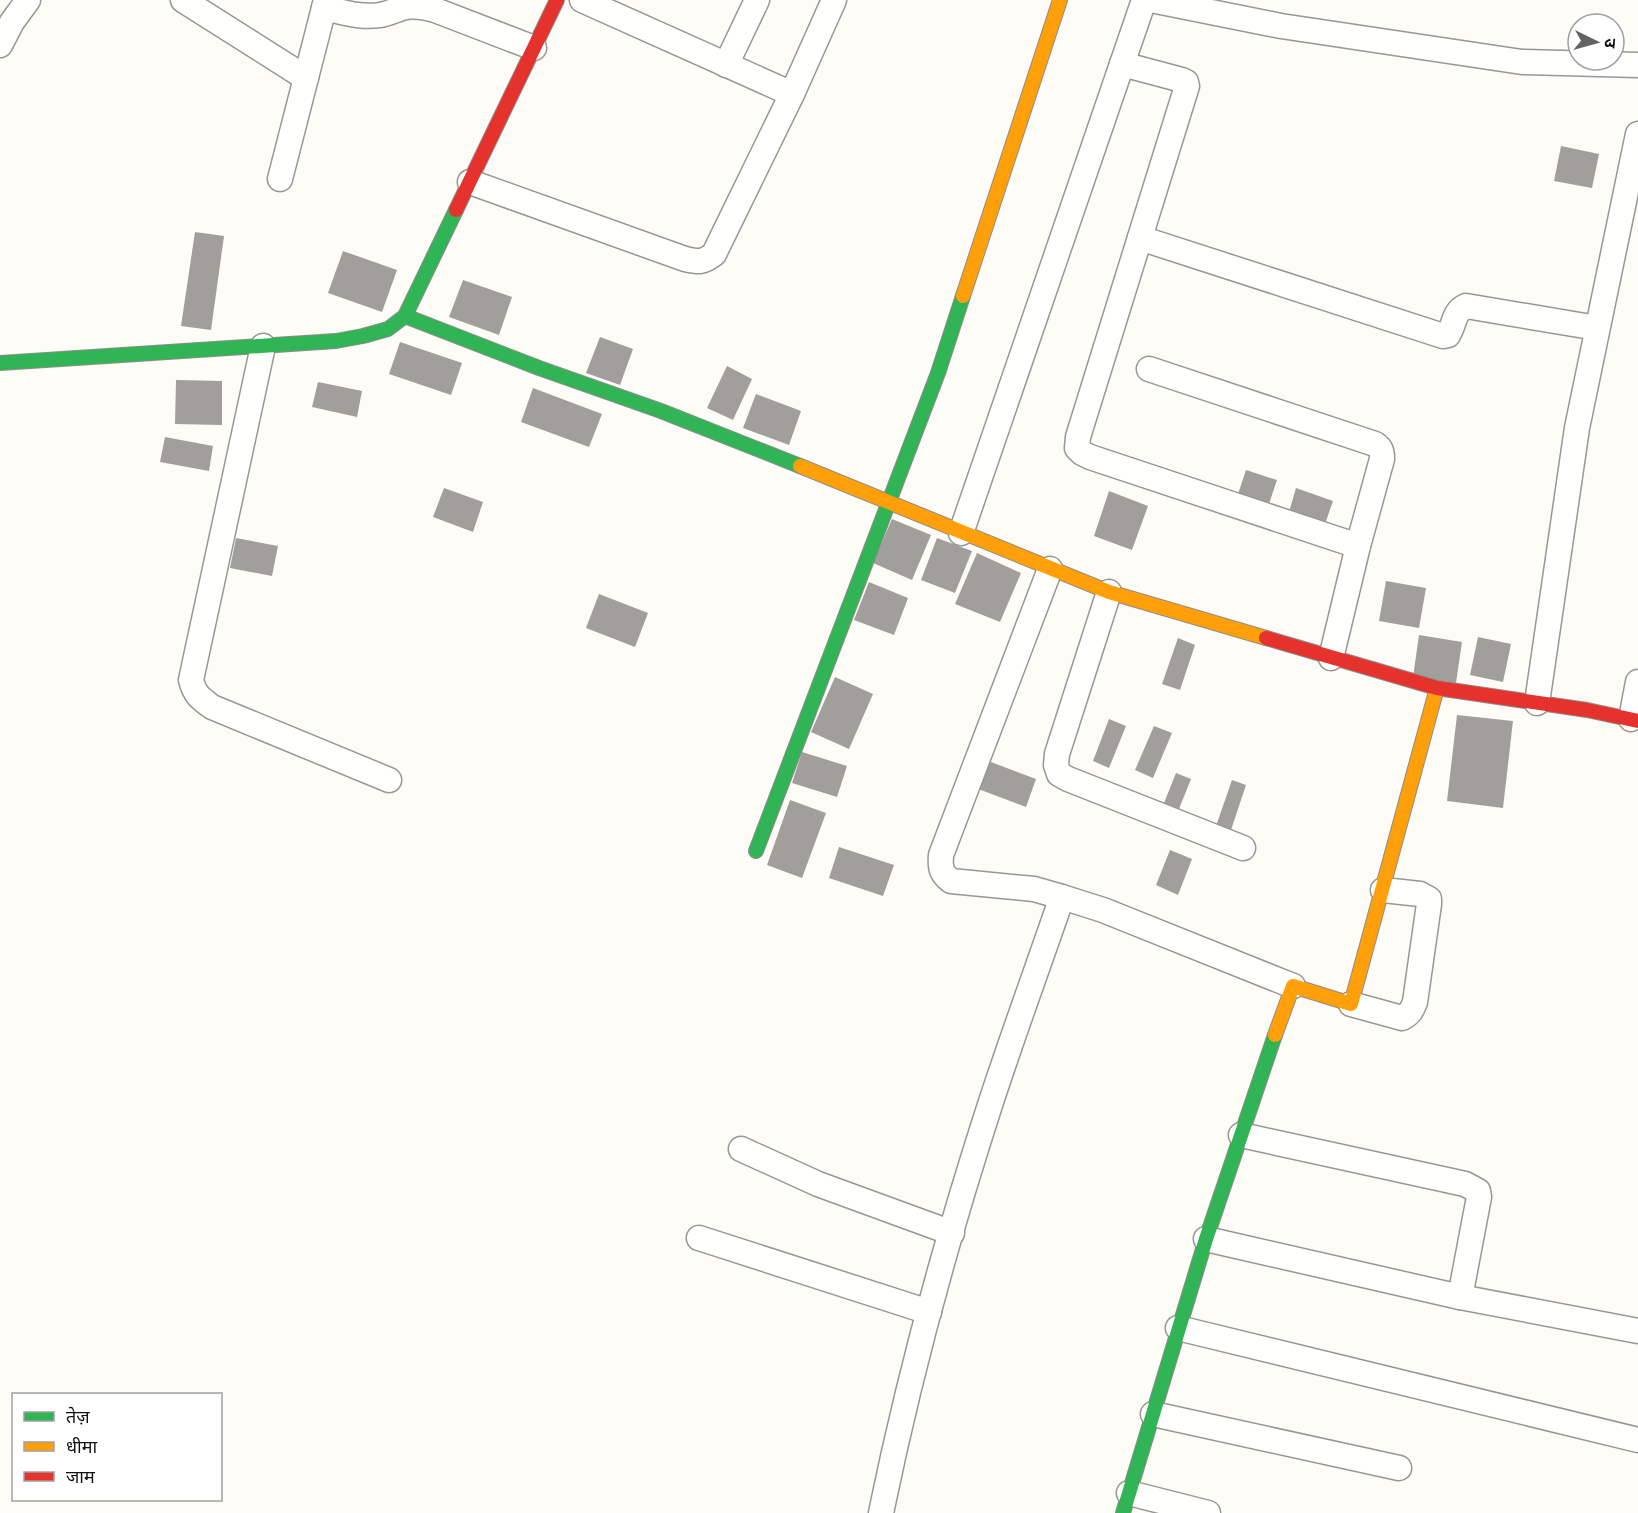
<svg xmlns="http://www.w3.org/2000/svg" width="1638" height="1513" viewBox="0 0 1638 1513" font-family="'PT Serif','Noto Sans Devanagari',serif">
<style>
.building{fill:#a19f9c}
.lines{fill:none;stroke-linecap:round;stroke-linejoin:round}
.street-casing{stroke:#979795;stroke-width:27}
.fast-casing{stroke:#8e8d8b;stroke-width:16}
.slow-casing{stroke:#8e8d8b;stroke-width:16}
.jam-casing{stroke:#8e8d8b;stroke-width:16}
.street{stroke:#fffffe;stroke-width:24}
.fast{stroke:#30b455;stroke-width:14}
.slow{stroke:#ff9f0a;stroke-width:14}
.jam{stroke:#e5322d;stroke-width:14}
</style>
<rect width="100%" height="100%" fill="#fdfcf7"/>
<g class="building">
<path d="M1561 146 1599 154 1592 188 1554 181Z"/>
<path d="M195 232 224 236 211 330 181 326Z"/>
<path d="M343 251 397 270 382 312 328 293Z"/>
<path d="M463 280 512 297 499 335 449 317Z"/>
<path d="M600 337 633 349 620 385 586 373Z"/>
<path d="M400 342 462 363 451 395 389 374Z"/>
<path d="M727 366 752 379 733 420 707 408Z"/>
<path d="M176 380 222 381V425L175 424Z"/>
<path d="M318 382 362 391 357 417 312 407Z"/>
<path d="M533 388 602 414 589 447 521 422Z"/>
<path d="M756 394 801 411 789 445 743 428Z"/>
<path d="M165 437 213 446 209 471 160 462Z"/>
<path d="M1246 470 1277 480 1268 507 1237 497Z"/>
<path d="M444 488 483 502 473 532 433 517Z"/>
<path d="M1296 488 1333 501 1325 524 1289 512Z"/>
<path d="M1109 491 1148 506 1132 550 1094 536Z"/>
<path d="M892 519 931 535 912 580 873 563Z"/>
<path d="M236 538 278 546 272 576 230 568Z"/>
<path d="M937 538 972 551 955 593 921 580Z"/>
<path d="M977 553 1021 573 1000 622 955 604Z"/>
<path d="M1386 581 1426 588 1419 628 1379 621Z"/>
<path d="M869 582 908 598 894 635 854 620Z"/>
<path d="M599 594 648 613 635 647 586 628Z"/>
<path d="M1419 635 1462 642 1456 683 1413 677Z"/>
<path d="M1478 637 1511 644 1503 682 1470 675Z"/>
<path d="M1178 638 1195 645 1180 690 1162 684Z"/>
<path d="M835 677 873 694 849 749 811 732Z"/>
<path d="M1457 715 1513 721 1503 808 1447 801Z"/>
<path d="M1109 719 1126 726 1109 768 1093 761Z"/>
<path d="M1154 726 1172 733 1153 778 1135 770Z"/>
<path d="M802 752 847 766 837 797 792 783Z"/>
<path d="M983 759 1036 779 1026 807 973 787Z"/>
<path d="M1176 773 1191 779 1179 809 1164 803Z"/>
<path d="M1232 780 1246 785 1231 830 1216 826Z"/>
<path d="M790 800 826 813 802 878 767 865Z"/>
<path d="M839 847 894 865 883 896 829 878Z"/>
<path d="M1170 850 1192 859 1178 895 1156 885Z"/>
</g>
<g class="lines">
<g class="street-casing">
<g id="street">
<path d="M183 0 306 78"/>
<path d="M1151 0 1281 26 1522 62 1638 65"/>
<path d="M324 8C343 12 360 18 380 15 388 14 395 10 402 8 413 5 424 7 435 10L534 48"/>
<path d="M0 45 12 22 28 0"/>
<path d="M1122 64 1182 80 1186 82 1187 86 1078 437 1077 448 1082 453 1090 457 1358 546 1331 658"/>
<path d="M726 65 757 0"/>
<path d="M792 94 834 0"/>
<path d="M280 179 326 0"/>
<path d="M470 182 685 259C699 262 702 263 714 254L792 94 582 0"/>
<path d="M1140 238 1443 336 1448 335C1455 324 1453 312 1466 306L1597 328"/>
<path d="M263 346 191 680C195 695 200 698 212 707L389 780"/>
<path d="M1149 369 1375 444C1381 448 1382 451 1382 459L1358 546"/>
<path d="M961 533 1144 0"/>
<path d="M1050 569 941 855C940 868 941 873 951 881L1034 889 1062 897 1103 910 1293 986"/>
<path d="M1109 592 1057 754 1056 765 1059 774 1068 779 1243 848"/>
<path d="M1537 703 1577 428 1638 134"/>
<path d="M1631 719 1638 682"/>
<path d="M1351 1004 1402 1018C1410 1014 1412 1010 1415 1002L1429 904V899L1420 894 1383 890"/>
<path d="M1241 1135 1465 1184 1478 1191 1479 1197 1460 1297"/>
<path d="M741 1149 818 1184 952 1233"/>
<path d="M699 1238 929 1312"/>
<path d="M1206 1239 1460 1297 1638 1331"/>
<path d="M1178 1328 1638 1440"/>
<path d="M1153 1414 1399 1468"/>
<path d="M1129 1493 1208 1513"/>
<path d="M881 1513C909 1376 946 1241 989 1108 1012 1037 1038 967 1062 897"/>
</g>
</g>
<g class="fast-casing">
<g id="fast">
<path d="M405 316 539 368 661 411 800 466"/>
<path d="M0 363 336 341 363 336 388 329 405 316 456 210"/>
<path d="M756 851 938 373 963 296"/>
<path d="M1123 1513 1206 1239 1275 1035"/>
</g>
</g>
<g class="slow-casing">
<g id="slow">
<path d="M963 296 1060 0"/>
<path d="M800 466 1109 592 1266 638"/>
<path d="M1275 1035 1293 986 1351 1004 1437 688"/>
</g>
</g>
<g class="jam-casing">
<g id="jam">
<path d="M456 210 557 0"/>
<path d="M1266 638 1437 688 1587 710 1638 721"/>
</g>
</g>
<use href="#street" class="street"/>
<use href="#fast" class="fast"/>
<use href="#slow" class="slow"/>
<use href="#jam" class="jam"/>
</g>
<rect x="12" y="1393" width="210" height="108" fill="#ffffff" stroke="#a0a0a0" stroke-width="1.5"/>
<rect x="24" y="1412" width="30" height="9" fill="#30b455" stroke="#a0a0a0" stroke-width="1.5"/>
<text x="66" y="1423" font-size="18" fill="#111111">तेज़</text>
<rect x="24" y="1442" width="30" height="9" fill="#ff9f0a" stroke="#a0a0a0" stroke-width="1.5"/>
<text x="66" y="1453" font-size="18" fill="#111111">धीमा</text>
<rect x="24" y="1472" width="30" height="9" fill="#e5322d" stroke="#a0a0a0" stroke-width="1.5"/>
<text x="66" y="1483" font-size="18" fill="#111111">जाम</text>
<g transform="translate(1596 42) rotate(95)"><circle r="28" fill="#ffffff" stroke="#a0a0a0" stroke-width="1.5"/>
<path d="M0-4.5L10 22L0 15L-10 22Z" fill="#646362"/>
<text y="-9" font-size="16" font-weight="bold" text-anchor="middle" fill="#111111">उ</text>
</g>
</svg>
